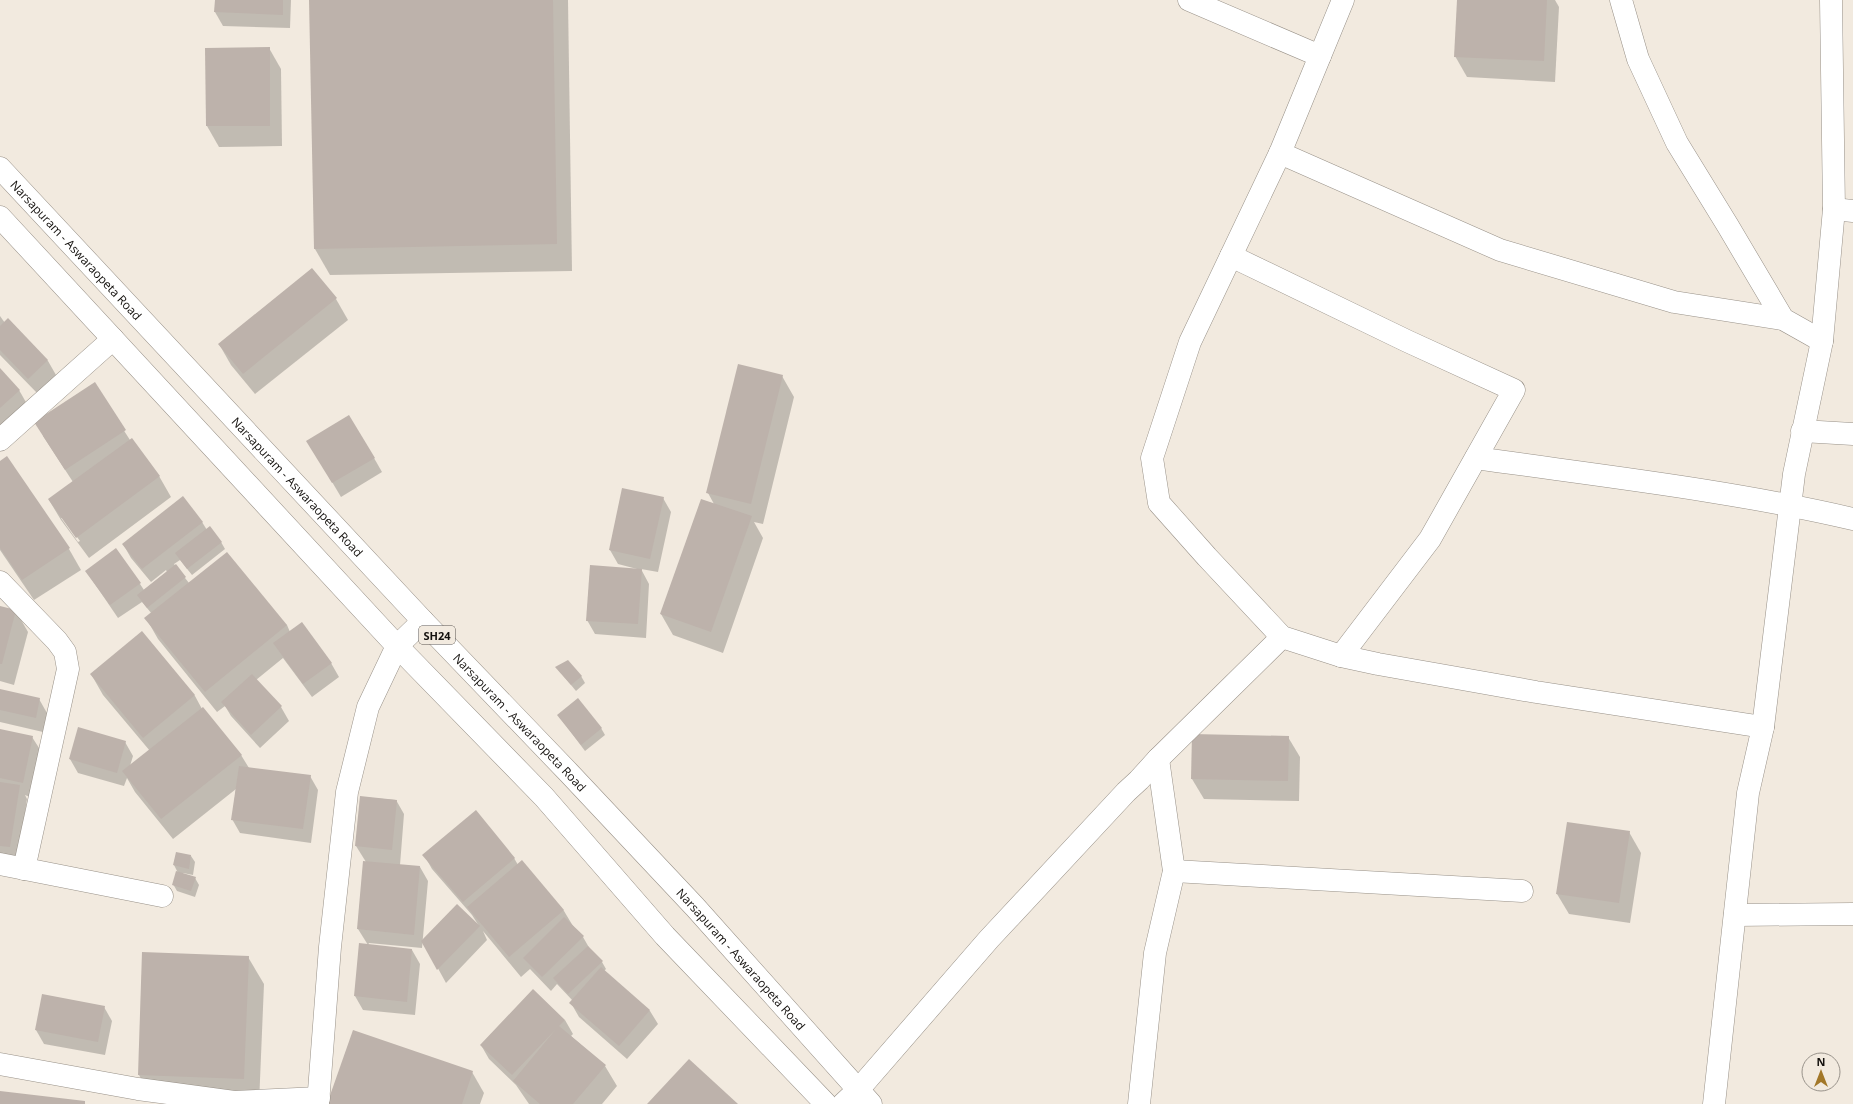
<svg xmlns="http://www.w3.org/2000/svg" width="1853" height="1104" viewBox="0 0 1853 1104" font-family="'Open Sans',sans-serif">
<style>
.shadow{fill:#0003;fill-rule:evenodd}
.building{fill:#bdb2ab}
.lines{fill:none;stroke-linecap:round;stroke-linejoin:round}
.street-casing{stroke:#989188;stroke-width:23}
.secondary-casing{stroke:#989188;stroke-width:23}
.primary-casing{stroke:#989188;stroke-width:23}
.street{stroke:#fff;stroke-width:22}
.secondary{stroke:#fff;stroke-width:22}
.primary{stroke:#fff;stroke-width:22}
.labels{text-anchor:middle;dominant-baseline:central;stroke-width:4;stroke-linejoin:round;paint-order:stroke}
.shield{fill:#f2eadf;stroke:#56514c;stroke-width:1}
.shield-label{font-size:11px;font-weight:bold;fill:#13100d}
.street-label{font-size:12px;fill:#13100d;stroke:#f2eadf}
</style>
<rect width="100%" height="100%" fill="#f2eadf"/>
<g class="shadow">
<path d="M216 0H291L290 28 223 26 215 12Z"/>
<path d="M310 0H568L572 271 330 275 315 249Z"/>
<path d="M1458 0H1555L1559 7 1555 82 1467 77 1455 56Z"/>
<path d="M269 48 281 69 282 146 219 147 207 126Z"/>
<path d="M312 269 336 299 348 320 255 394 231 365 219 344Z"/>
<path d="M0 316 5 323 8 320 48 361 56 375 37 393 0 355Z"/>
<path d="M0 370 19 390 27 404 0 429Z"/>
<path d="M782 376 794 397 763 524 754 522 763 538 723 653 673 635 661 614 714 504 708 493Z"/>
<path d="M94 384 130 440 159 476 171 497 89 558 61 520 49 500 73 482 43 436ZM61 518H63L80 541 78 542Z"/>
<path d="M316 455 374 458 382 472 341 497Z"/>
<path d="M7 458 69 549 81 570 34 600 0 550V462Z"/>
<path d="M663 498 671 512 658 572 641 569 649 584 646 638 595 634 587 620 637 569 618 564 610 550Z"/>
<path d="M202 522 207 530 221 542 225 549 192 575 180 560 174 564 189 583 287 625 290 632 331 663 339 677 312 697 283 658 256 680 281 707 289 721 260 748 231 716 225 706 217 712 158 639 146 618 152 614 142 602 118 618 86 571 140 584 144 590 167 572 166 570 151 582 131 558 123 544Z"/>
<path d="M0 607 16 611 28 632 14 685 0 681Z"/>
<path d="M142 633 195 696 202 709 241 755 249 768 310 776 318 790 311 843 240 833 232 819 236 789 173 839 135 792 127 778 124 786 78 773 70 759 125 742 133 756 130 766 150 751 103 695 91 674Z"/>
<path d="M556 667 581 676 585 683 576 691Z"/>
<path d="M0 690 39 699 47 713 43 732 0 722Z"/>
<path d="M558 715 601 728 605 735 585 751Z"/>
<path d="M0 730 32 737 41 751 30 797 25 795 27 799 18 861 0 858Z"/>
<path d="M1288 737 1300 757 1299 801 1204 799 1192 779Z"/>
<path d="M361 797 396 800 404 814 400 865 420 867 428 881 422 948 369 943 368 945 412 950 420 964 415 1015 363 1010 355 996 368 945 358 929 366 862 356 846Z"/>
<path d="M1629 832 1641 853 1630 923 1569 914 1557 894Z"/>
<path d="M424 855 514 858 518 865 522 862 564 911 573 926 583 937 591 951 602 962 606 969 604 971 650 1011 658 1024 627 1059 579 1017 571 1003 573 1001 557 984 551 991 530 969 521 977 483 931 487 940 446 983 423 941 479 926 472 915 432 869Z"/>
<path d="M191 856 195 862 193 875 183 873V874L195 878 199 885 195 897 177 891 173 884 178 873 174 865Z"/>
<path d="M143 953 248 957 264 984 259 1104 154 1102 139 1075Z"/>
<path d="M104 1007 112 1021 105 1055 44 1044 36 1030Z"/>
<path d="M565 1020 573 1034 571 1036 605 1066 617 1086 602 1104H529L516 1085 489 1059 481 1045Z"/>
<path d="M472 1072 484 1093 480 1104H328Z"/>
</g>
<g class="building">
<path d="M215 0H283V15L214 12Z"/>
<path d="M309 0H553L557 244 314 249Z"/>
<path d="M1457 0H1547L1544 61 1454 57Z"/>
<path d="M270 47V126H206L205 48Z"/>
<path d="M312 268 337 298 243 374 218 344Z"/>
<path d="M8 318 48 360 28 379 0 350V326Z"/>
<path d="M738 364 783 375 751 504 706 493Z"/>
<path d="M0 368 20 390 0 408Z"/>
<path d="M95 382 126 430 65 470 34 422Z"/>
<path d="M349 415 375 458 332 483 306 441Z"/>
<path d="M132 438 160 476 76 538 48 499Z"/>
<path d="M7 456 70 548 22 580 0 548V461Z"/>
<path d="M622 488 664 497 650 559 609 550Z"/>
<path d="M183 496 203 522 142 569 122 544Z"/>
<path d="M701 499 752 516 711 632 660 614Z"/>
<path d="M210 526 222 542 187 569 175 553Z"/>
<path d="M116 548 141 583 110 605 85 571Z"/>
<path d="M227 552 287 625 205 692 144 618Z"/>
<path d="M176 564 186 577 147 608 137 595Z"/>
<path d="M590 565 642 569 638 624 586 621Z"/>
<path d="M0 606 16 610 2 664H0Z"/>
<path d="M302 622 332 663 303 684 273 643Z"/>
<path d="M142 631 195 695 143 738 90 674Z"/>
<path d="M568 660 582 676 571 685 555 667Z"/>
<path d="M252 674 282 706 251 735 221 702Z"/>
<path d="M0 689 40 698 36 718 0 710Z"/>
<path d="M578 698 602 728 581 745 557 715Z"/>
<path d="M203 707 242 755 161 819 122 771Z"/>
<path d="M78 727 126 741 117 773 69 759Z"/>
<path d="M0 729 33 736 23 783 0 778Z"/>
<path d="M1192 734 1289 736 1288 781 1191 779Z"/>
<path d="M239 766 311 775 303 829 231 820Z"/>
<path d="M0 782 20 785 10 847 0 846Z"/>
<path d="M360 796 397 800 392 850 355 846Z"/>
<path d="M476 810 515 858 463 902 422 855Z"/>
<path d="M1567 822 1630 831 1619 903 1556 894Z"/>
<path d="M176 852 191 855 189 869 173 865Z"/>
<path d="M522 860 564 910 509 957 467 907Z"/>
<path d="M363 861 420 866 414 935 357 929Z"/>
<path d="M176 871 196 877 191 891 172 885Z"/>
<path d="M457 904 480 926 437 970 421 941Z"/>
<path d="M564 917 584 936 542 977 523 958Z"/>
<path d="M359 943 412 949 407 1002 354 996Z"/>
<path d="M588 946 603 961 568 994 553 978Z"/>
<path d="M142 952 249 956 244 1079 138 1075Z"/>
<path d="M601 967 650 1010 619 1046 569 1003Z"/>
<path d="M533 989 565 1020 559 1026 606 1065 573 1104H540L513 1081 556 1029 512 1075 480 1045Z"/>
<path d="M42 994 105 1006 98 1042 35 1030Z"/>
<path d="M353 1030 473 1071 462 1104H327Z"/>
<path d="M689 1059 738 1104H647Z"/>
<path d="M0 1091 85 1101V1104H0Z"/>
</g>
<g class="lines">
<g class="street-casing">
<g id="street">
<path d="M1189 0 1320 56"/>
<path d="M1343 0 1280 153 1190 342 1152 458 1159 503 1207 557 1282 637 1341 656 1378 664 1536 692 1763 727"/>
<path d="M1621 0 1638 59 1677 143 1728 226 1783 319 1822 341"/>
<path d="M1280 153 1500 250 1674 302 1783 319"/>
<path d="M1834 209 1853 211"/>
<path d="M1231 256 1407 341 1514 390 1430 539 1341 656"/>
<path d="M1802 431 1853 434"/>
<path d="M0 440 113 339"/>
<path d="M1476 458C1602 476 1729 490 1853 519"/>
<path d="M0 582 57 641 65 652 68 669 24 869"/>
<path d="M0 864 162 896"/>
<path d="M1174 871 1522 891"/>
<path d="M1735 915 1853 914"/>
<path d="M0 1064 138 1089 234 1102 319 1098"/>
<path d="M318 1104 330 947 347 792 368 707 397 646 423 621"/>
<path d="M843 1104 858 1090 989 939 1126 792 1139 780 1158 759 1282 637"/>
<path d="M1139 1104 1155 953 1174 871 1158 759"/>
</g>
</g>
<g class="secondary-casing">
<path id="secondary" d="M1714 1104 1748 793 1763 727 1794 474 1822 341 1834 209 1831 0"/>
</g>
<g class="primary-casing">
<g id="primary">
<path id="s1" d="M0 168 423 621 569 773 695 907 871 1104"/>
<path d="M0 217 397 646 544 797 665 936 826 1104"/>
</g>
</g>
<use href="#street" class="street"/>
<use href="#secondary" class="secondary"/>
<use href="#primary" class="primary"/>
</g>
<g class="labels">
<rect class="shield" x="419" y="626" width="36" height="18" rx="3"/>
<g class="shield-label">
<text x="437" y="635">SH24</text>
</g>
<g class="street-label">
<text stroke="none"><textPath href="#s1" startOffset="112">Narsapuram - Aswaraopeta Road</textPath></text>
<text stroke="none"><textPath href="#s1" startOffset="436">Narsapuram - Aswaraopeta Road</textPath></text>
<text stroke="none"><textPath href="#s1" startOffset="760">Narsapuram - Aswaraopeta Road</textPath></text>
<text stroke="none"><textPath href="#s1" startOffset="1084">Narsapuram - Aswaraopeta Road</textPath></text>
</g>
</g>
<g transform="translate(1821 1072)"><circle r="19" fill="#f2eadf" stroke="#99938b"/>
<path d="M0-3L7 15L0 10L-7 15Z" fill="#a27728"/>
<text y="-6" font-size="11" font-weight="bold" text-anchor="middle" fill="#13100d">N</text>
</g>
</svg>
